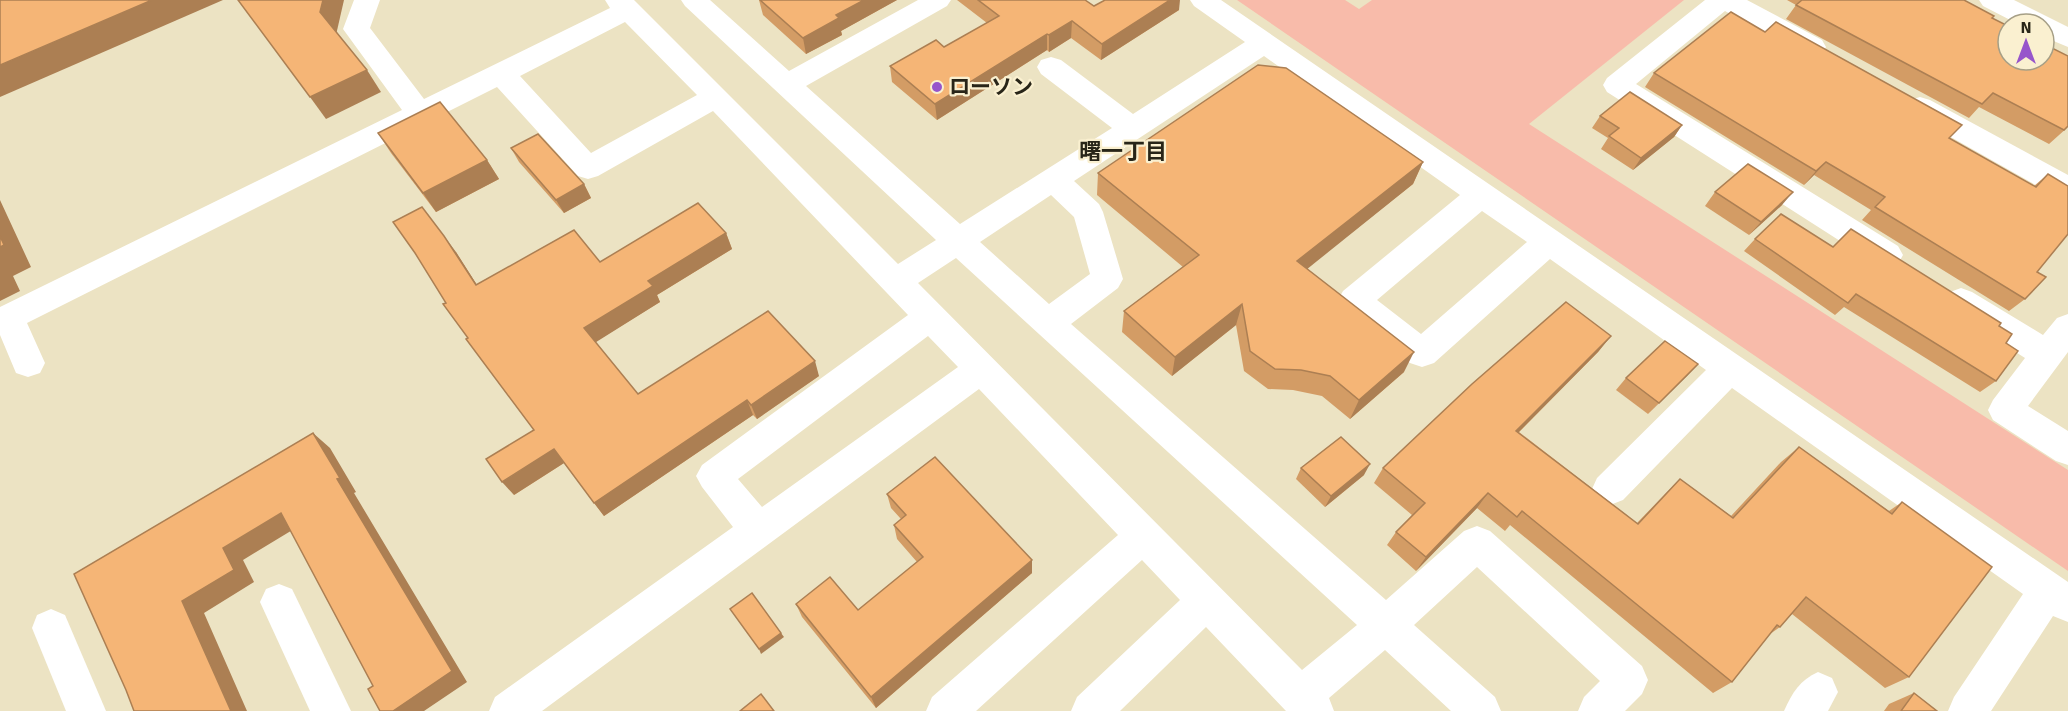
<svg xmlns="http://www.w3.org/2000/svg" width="2068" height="711" viewBox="0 0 2068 711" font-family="Signika,'Noto Sans JP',sans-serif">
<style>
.green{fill:#f8bbaa}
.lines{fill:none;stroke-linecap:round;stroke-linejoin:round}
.minor{fill:#fff;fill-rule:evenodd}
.wall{fill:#d39c65}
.shaded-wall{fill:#ac7f53}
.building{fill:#f5b576;stroke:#ac7f53;stroke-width:1.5}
.poi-dot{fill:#9755cb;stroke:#faf0d0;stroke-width:2}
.labels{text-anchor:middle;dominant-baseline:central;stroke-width:4.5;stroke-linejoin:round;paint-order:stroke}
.poi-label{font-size:21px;font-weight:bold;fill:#282518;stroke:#faf0d0;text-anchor:start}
.neighbourhood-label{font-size:22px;font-weight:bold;fill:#282518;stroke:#faf0d0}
</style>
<rect width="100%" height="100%" fill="#ece3c3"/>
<path class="green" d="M1237 0H1345L1359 9 1372 0H1684L1529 124 2068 470V571Z"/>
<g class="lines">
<g class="minor">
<path d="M354 0H380L370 28 424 99 610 8 605 0H634L898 264 936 240 685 6 681 0H710L789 71 918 0H951L947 6 806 86 960 224 1112 128 1041 74 1037 67 1041 60 1051 57 1061 60 1133 114 1245 42 1194 6 1190 0H1221L2068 582V622L2053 616 1991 711H1948L1954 697 2023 594 1732 388 1623 500 1610 505 1597 500 1592 489 1597 478 1706 370 1550 259 1434 363 1422 367 1410 363 1343 309 1338 300 1343 291 1460 195 1264 56 1074 181 1099 204 1103 212 1123 279 1118 288 1071 324 1386 600 1464 531 1477 526 1490 531 1642 666 1648 680 1642 694 1625 711H1578L1584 697 1600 681 1477 567 1414 625 1495 697 1501 711H1451L1385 650 1329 698 1334 711H1286L1206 627 1120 711H1071L1077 697 1180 600 1142 560 976 711H926L932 697 1118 535 979 389 542 711H489L495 697 733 527 702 487 696 476 702 465 908 315 713 111 598 176 588 179 578 176 497 87 27 323 45 363 40 373 28 377 16 373 0 335V307L402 110 343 29ZM625 22 697 95 591 153 520 76ZM1051 195 1074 217 1090 274 1049 304 980 242ZM1482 211 1527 242 1421 334 1377 300ZM956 258 1357 625 1302 670 918 283ZM928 336 958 367 762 507 738 479Z"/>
<path d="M1705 0H1747L1822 40 1826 47 1822 54 1812 56 1802 54 1725 11 1636 84 1898 246 1903 255 1898 264 1887 267 1876 264 1607 92 1603 85 1607 78Z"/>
<path d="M1979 0H2014L2068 27V47L2044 37V24H2018L1983 6Z"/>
<path d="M1920 97 1930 100 2068 175V200L2057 197 1910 114 1906 107 1910 100Z"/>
<path d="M1961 288 1972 292 2043 335 2057 318 2068 314V352L2028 406 2068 431V465L2056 461 1993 420 1988 410 1993 400 2025 358 1950 310 1945 301 1950 292Z"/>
<path d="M279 584 292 589 351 711H310L260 602 266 589Z"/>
<path d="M51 609 65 615 106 711H66L32 628 37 615Z"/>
<path d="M1818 672 1832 678 1838 692 1828 711H1784C1792 693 1800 680 1818 672Z"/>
</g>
</g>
<g class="wall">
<path d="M759 0H897L841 31 842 35 806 54 763 15Z"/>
<path d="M957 0H1085L1094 6 1179 10 1101 60 1071 38 1049 52 1047 50 937 120 892 82 890 66 944 47 987 23Z"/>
<path d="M1787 0H1964L1992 18 2068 127 2049 144 1979 107 1969 118 1786 19 1796 5Z"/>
<path d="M1654 73 1949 138 2034 186 2048 174 2037 272 2025 299 2009 311 1862 220 1871 210 1814 175 1804 185 1645 87Z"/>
<path d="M1600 116 1682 125 1674 137 1633 170 1601 149 1608 138 1592 128Z"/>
<path d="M378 133 487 160 499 179 436 212 391 153Z"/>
<path d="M511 148 584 184 591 198 564 213 519 162Z"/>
<path d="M1423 162 1413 184 1307 268 1404 372 1350 419 1322 396 1293 390 1268 389 1244 371 1236 325 1172 376 1122 332 1124 311 1183 267 1097 195 1098 173Z"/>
<path d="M1715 192 1782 205 1749 235 1705 206Z"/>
<path d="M726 233 732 249 657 295 660 302 595 342 638 394 819 376 757 419 753 415 604 516 564 463 514 495 534 430 468 338 446 303 456 252 477 285 600 262Z"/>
<path d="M1755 239 1833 247 1999 326 2006 343 1996 381 1980 392 1844 307 1835 315 1744 251Z"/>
<path d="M1611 336 1598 352 1519 432 1637 523 1665 494 1680 479 1731 516 1781 462 1799 447 1889 511 1902 502 1909 677 1885 688 1792 614 1780 627 1770 634 1732 682 1713 693 1510 525 1505 531 1477 508 1416 571 1387 545 1396 532 1412 515 1374 483 1383 468Z"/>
<path d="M1698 364 1648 414 1616 390 1626 378Z"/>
<path d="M1301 468 1364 475 1325 507 1296 479Z"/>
<path d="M887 494 1032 573 876 708 802 617 796 604 858 610 917 562 897 539 894 525 901 519 891 508Z"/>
<path d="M1914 693 1937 711H1884L1889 704Z"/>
</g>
<g class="shaded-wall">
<path d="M152 0H223L0 97V65Z"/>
<path d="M323 0H344L336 35 320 12Z"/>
<path d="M864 0H897L841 31 842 35 806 54 803 38 836 15Z"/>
<path d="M1170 0H1180L1179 10 1101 60 1102 44Z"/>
<path d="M1072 21 1071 38 1049 52V35Z"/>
<path d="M1047 34V50L937 120 935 104Z"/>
<path d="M367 70 381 92 326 119 310 97Z"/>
<path d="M1682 125 1674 137 1633 170 1641 158Z"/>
<path d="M487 160 499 179 436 212 423 193Z"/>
<path d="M1423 162 1413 184 1291 282 1297 261Z"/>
<path d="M1826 162 1814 175 1804 185 1816 171Z"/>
<path d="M584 184 591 198 564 213 556 200Z"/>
<path d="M1793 192 1782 205 1749 235 1761 222Z"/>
<path d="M0 200 31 267 13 276 20 291 0 301Z"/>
<path d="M726 233 732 249 657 295 660 302 593 344 584 328 648 281Z"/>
<path d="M444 236 456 252 487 301 476 285Z"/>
<path d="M1242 304 1236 325 1172 376 1175 357Z"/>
<path d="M1611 336 1598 352 1505 446 1516 431Z"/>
<path d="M1414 352 1404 372 1350 419 1359 400Z"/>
<path d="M815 361 819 376 757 419 751 405Z"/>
<path d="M1698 364 1687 376 1648 414Z"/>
<path d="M747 400 753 415 604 516 594 503Z"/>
<path d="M313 433 330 448 356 492 354 493 467 682 424 711H393L337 479Z"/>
<path d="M554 449 564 463 514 495 502 482Z"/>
<path d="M1370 464 1364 475 1325 507 1331 496Z"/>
<path d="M1488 493 1477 508 1416 571 1426 557Z"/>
<path d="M281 513 299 526 243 560 254 582 204 613 247 711H231L182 601 223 548Z"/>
<path d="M1032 560V573L876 708 871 697Z"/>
<path d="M781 633 784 637 761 654 759 649Z"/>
</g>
<g class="building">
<path d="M0 0H152L0 65Z"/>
<path d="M238 0H323L320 12 367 70 310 97Z"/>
<path d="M760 0H864L836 15 839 18 803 38Z"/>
<path d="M978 0H1085L1094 6 1105 0H1170L1102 44 1072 21 1049 35 1047 34 935 104 890 66 936 40 944 47 999 16Z"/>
<path d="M1802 0H1964L1994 16 1992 18 2008 26V60H2044V44L2068 56V126L2064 130 1993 93 1982 104 1796 5Z"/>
<path d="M1731 12 1765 32 1776 22 1962 125 1949 138 2036 187 2048 174 2068 186V234L2037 272 2046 277 2025 299 1875 207 1885 197 1826 162 1816 171 1654 73Z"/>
<path d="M1258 65 1286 68 1423 162 1297 261 1414 352 1359 400 1330 376 1301 370 1275 369 1250 351 1242 304 1175 357 1124 311 1199 255 1098 173Z"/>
<path d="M1630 92 1682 125 1641 158 1609 136 1619 128 1600 116Z"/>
<path d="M440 102 487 160 423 193 378 133Z"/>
<path d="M538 134 584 184 556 200 511 148Z"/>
<path d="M1748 164 1793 192 1761 222 1715 192Z"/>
<path d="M698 203 726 233 648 281 653 286 584 328 638 394 768 311 815 361 751 405 747 400 594 503 554 449 502 482 486 459 534 430 466 339 468 338 443 304 446 303 415 253 393 222 422 207 444 236 476 285 574 230 600 262Z"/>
<path d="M1781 214 1833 247 1851 229 2001 323 1999 326 2012 334 2006 343 2018 351 1996 381 1856 294 1848 303 1755 239Z"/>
<path d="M0 236 4 245 0 247Z"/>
<path d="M1566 302 1611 336 1516 431 1638 524 1680 479 1733 518 1799 447 1892 514 1902 502 1992 567 1909 677 1806 597 1780 627 1777 625 1732 682 1522 511 1517 517 1488 493 1426 557 1396 532 1425 503 1383 468 1472 384Z"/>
<path d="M1665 341 1698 364 1659 403 1626 378Z"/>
<path d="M313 433 340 478 337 479 452 671 393 711H380L368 689 373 686 281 513 223 548 234 570 182 601 231 711H134L126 690 74 574Z"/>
<path d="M1341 437 1370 464 1331 496 1301 468Z"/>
<path d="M935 457 1032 560 871 697 796 604 830 577 858 610 923 557 894 525 906 515 887 494Z"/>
<path d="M752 593 781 633 759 649 730 609Z"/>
<path d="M1914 693 1937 711H1901Z"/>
<path d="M761 694 774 711H740Z"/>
</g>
<circle class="poi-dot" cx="937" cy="87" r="6"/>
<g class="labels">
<g class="poi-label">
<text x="949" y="87">ローソン</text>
</g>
<g class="neighbourhood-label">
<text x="1123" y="151">曙一丁目</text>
</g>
</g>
<g transform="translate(2026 42)"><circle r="28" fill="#faf0d0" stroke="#a69f86" stroke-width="1.5"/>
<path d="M0-4.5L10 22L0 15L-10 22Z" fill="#9755cb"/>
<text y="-9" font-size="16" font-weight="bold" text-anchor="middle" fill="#282518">N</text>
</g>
</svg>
